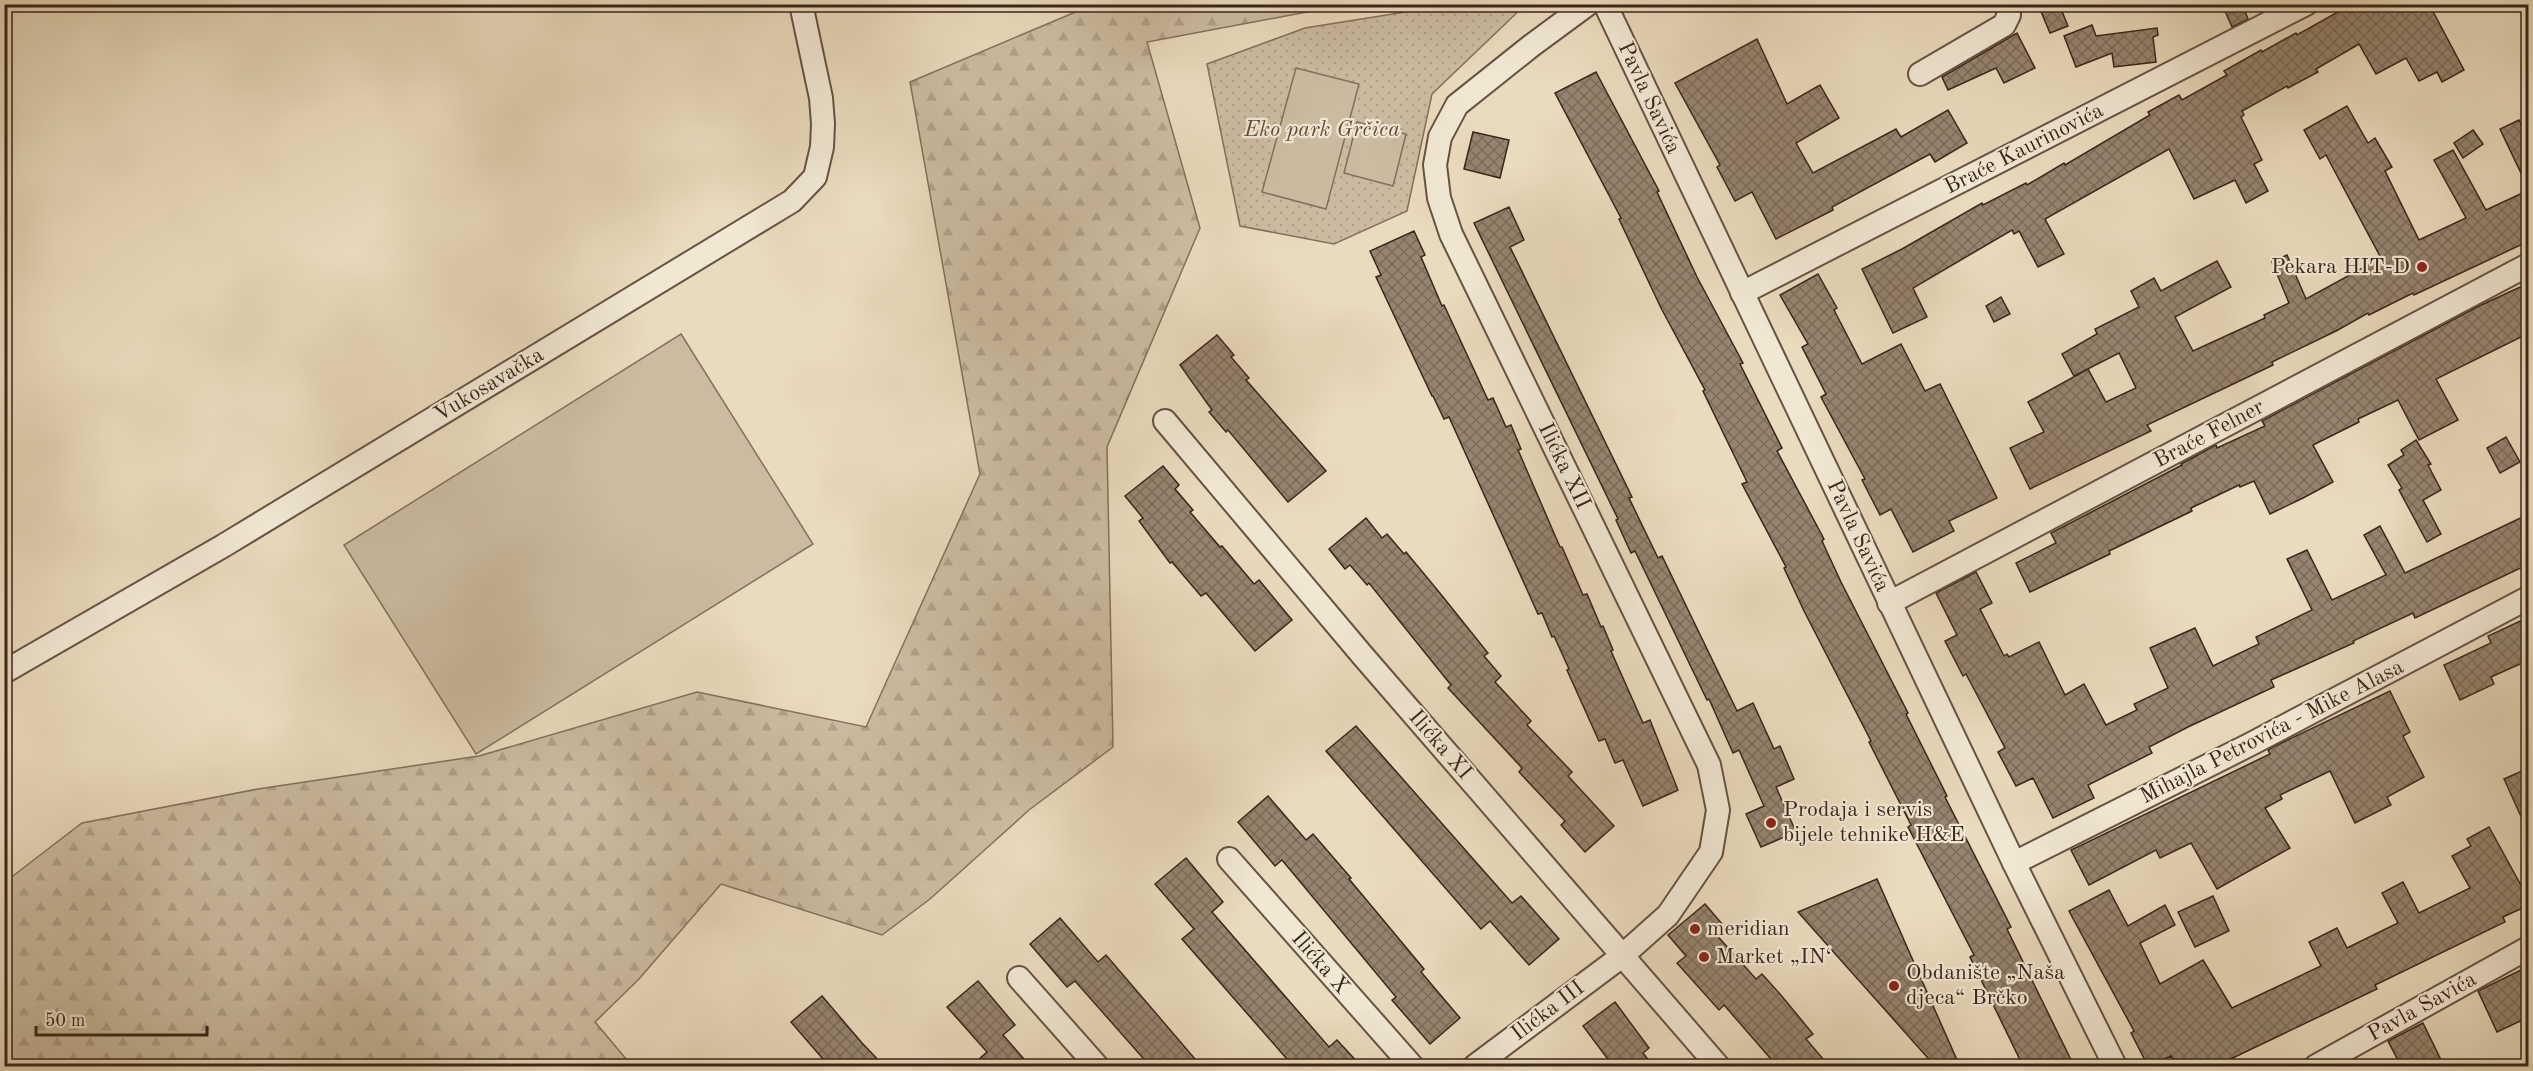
<svg xmlns="http://www.w3.org/2000/svg" width="2533" height="1071" viewBox="0 0 2533 1071" font-family="'Old Standard TT',serif">
<style>
.forest{fill:url(#forest-firs);stroke:#82715e;stroke-width:1.5}
.park{fill:url(#park-dots);stroke:#82715e;stroke-width:1.5}
.pitch{fill:#cbbca1;stroke:#82715e;stroke-width:1.5}
.building{fill:url(#building-cross-hatch);stroke:#39261a;stroke-width:1.5}
.lines{fill:none;stroke-linecap:round;stroke-linejoin:round}
.minor-casing{stroke:#655343;stroke-width:26}
.minor{stroke:#f1e8d4;stroke-width:22}
.poi-dot{fill:#8f2418;stroke:#f1e8d4;stroke-width:2}
.labels{text-anchor:middle;dominant-baseline:central;stroke-width:4.5;stroke-linejoin:round;paint-order:stroke}
.street-label{font-size:22px;fill:#39261a;stroke:#f1e8d4}
.park-label{font-size:22px;font-style:italic;fill:#5e4c3c;stroke:#f1e8d4}
.poi-label{font-size:22px;fill:#39261a;stroke:#f1e8d4;text-anchor:start}
</style>
<defs>
<pattern id="forest-firs" width="22" height="20" patternUnits="userSpaceOnUse" patternTransform="scale(1.5)"><rect width="22" height="20" fill="#cbbca1"/><path d="M5 1l3.5 6h-7zM16 11l3.5 6h-7z" fill="#afa18a"/></pattern>
<pattern id="park-dots" width="8" height="8" patternUnits="userSpaceOnUse" patternTransform="scale(1.5)"><rect width="8" height="8" fill="#cbbca1"/><path d="M2 2h.1M6 6h.1" fill="none" stroke="#afa18a" stroke-width="1.8" stroke-linecap="round"/></pattern>
<pattern id="building-cross-hatch" width="8" height="8" patternUnits="userSpaceOnUse" patternTransform="scale(1.5)"><rect width="8" height="8" fill="#95846f"/><path d="M0 0l8 8M0 8l8-8" fill="none" stroke="#7b6c5a"/></pattern>
</defs>
<rect width="100%" height="100%" fill="#e9dbbd"/>
<filter id="stains"><feTurbulence type="fractalNoise" baseFrequency=".00333" numOctaves="4"/><feColorMatrix values="0 0 0 0 .2 0 0 0 0 .09 0 0 0 0 .02 0 0 0 .5 -.17"/></filter>
<radialGradient id="worn" r=".72"><stop offset=".6" stop-color="#630" stop-opacity="0"/><stop offset="1" stop-color="#630" stop-opacity=".3"/></radialGradient>
<path class="forest" d="M1092 5H1344L1147 42 1200 228 1107 447 1113 747 1029 810 930 899 882 935 721 884 639 979 595 1022 632 1066H5V882L82 823 258 789 479 756 697 692 866 727 980 474 910 82Z"/>
<path class="park" d="M1449 5H1525L1432 94 1407 211 1334 244 1240 226 1207 64 1305 28Z"/>
<g class="pitch">
<path d="M1296 68 1359 84 1326 209 1262 192Z"/>
<path d="M1357 122 1406 134 1393 186 1344 173Z"/>
<path d="M681 334 813 544 476 754 344 545Z"/>
</g>
<g class="building">
<path d="M2050 4H2059L2068 26 2050 33 2040 9Z"/>
<path d="M2222 4H2242L2248 19 2232 27Z"/>
<path d="M2352 4H2429L2464 70 2442 82 2437 72 2419 81 2406 58 2376 74 2359 44 2316 69 2318 72 2288 88 2287 86 2242 111 2244 115 2241 117 2262 160 2254 164 2268 191 2246 203 2235 180 2194 199 2169 149 2045 219 2064 254 2038 267 2019 231 2014 234 2012 230 1913 288 1927 317 1893 333 1862 269 1902 249 1982 203 1983 205 2026 183 2027 185 2064 163 2065 165 2150 115 2148 112 2179 95 2182 100 2227 75 2224 71 2261 50 2262 52 2296 33 2297 35Z"/>
<path d="M2092 25 2096 36 2157 28 2158 35 2153 37 2156 62 2114 67 2112 53 2076 67 2064 36Z"/>
<path d="M2017 33 2035 68 2004 83 1996 68 1948 90 1942 77Z"/>
<path d="M1757 39 1787 104 1820 85 1839 118 1796 143 1813 173 1896 129 1901 137 1948 110 1967 143 1935 162 1930 154 1832 207 1833 210 1776 239 1752 192 1735 201 1717 167 1720 165 1675 83Z"/>
<path d="M1596 72 1659 191 1657 192 1697 277 1743 363 1740 364 1782 448 1777 451 1824 539 1822 541 1841 582 1908 713 1906 714 1947 796 1945 797 2011 927 2007 929 2074 1066H2023L1970 957 1974 955 1908 827 1911 825 1869 742 1871 741 1804 611 1784 568 1786 567 1742 484 1747 482 1703 391 1705 390 1661 308 1619 219 1621 218 1555 93Z"/>
<path d="M2347 106 2368 143 2375 138 2392 167 2385 171 2419 240 2466 218 2434 160 2453 150 2486 210 2529 190V241L2414 295 2413 293 2369 315 2368 313 2336 331 2272 362 2273 365 2147 425 2151 431 2030 489 2010 448 2044 432 2028 402 2088 369 2106 402 2136 388 2119 353 2074 376 2062 354 2097 334 2095 329 2139 307 2131 291 2154 278 2161 291 2217 261 2231 287 2175 317 2193 351 2265 318 2264 315 2289 303 2272 262 2287 255 2306 299 2381 258 2326 155 2320 159 2304 130Z"/>
<path d="M2519 120 2529 141V190L2500 129Z"/>
<path d="M2473 130 2483 144 2463 158 2454 143Z"/>
<path d="M1473 132 1509 140 1500 178 1464 169Z"/>
<path d="M1509 207 1524 240 1510 247 1632 497 1629 498 1658 558 1662 556 1737 711 1753 703 1774 749 1780 746 1794 779 1776 787 1796 832 1761 847 1746 814 1764 806 1739 750 1733 753 1709 699 1707 700 1635 551 1631 553 1616 520 1618 519 1474 223Z"/>
<path d="M1414 231 1425 255 1421 257 1442 306 1444 305 1488 400 1493 398 1506 427 1511 425 1521 449 1518 450 1560 547H1562L1583 595 1587 594 1601 627 1603 626 1613 650 1611 651 1643 723 1650 720 1678 790 1643 806 1623 760 1615 763 1605 739 1599 741 1567 670 1569 669 1554 636 1552 637 1542 613 1538 614 1449 417 1444 419 1433 396H1432L1376 277 1381 275 1370 251Z"/>
<path d="M1818 274 1837 308 1834 310 1862 364 1901 344 1925 391 1940 384 1997 498 1949 521 1954 531 1913 552 1891 509 1880 515 1862 480 1865 479 1821 397 1826 394 1802 347 1808 344 1780 295Z"/>
<path d="M2529 283V333L2436 379 2458 420 2419 440 2398 400 2358 419 2359 422 2313 445 2333 482 2303 498 2270 514 2254 481 2240 487 2239 485 2191 508 2192 511 2109 551 2110 554 2030 592 2016 563 2056 543 2051 533 2182 465 2181 464 2216 445 2217 448 2265 426 2262 421 2477 307Z"/>
<path d="M2001 297 2010 314 1994 322 1986 306Z"/>
<path d="M1217 335 1234 355 1231 357 1249 378 1246 380 1326 471 1288 502 1228 430 1226 432 1209 412 1212 410 1180 365Z"/>
<path d="M2506 437 2520 462 2500 473 2487 448Z"/>
<path d="M2416 440 2431 464 2428 465 2441 490 2423 500 2441 534 2427 542 2399 490 2402 488 2388 465 2404 455 2401 450Z"/>
<path d="M1163 466 1179 485 1175 489 1193 510 1190 512 1220 547 1222 546 1254 584 1259 580 1292 620 1255 651 1206 593 1201 596 1172 562 1170 563 1139 521 1143 518 1125 496Z"/>
<path d="M2529 514V564L2415 618 2413 613 2353 641 2354 643 2271 680 2274 687 2188 727 2149 747 2152 753 2088 785 2094 798 2053 818 2033 778 2016 786 1998 752 2005 748 1966 674 1963 676 1945 641 1957 635 1936 593 1976 572 1992 603 1980 609 2004 656 2007 654 2009 657 2039 642 2065 695 2084 684 2106 725 2137 710 2134 704 2168 688 2150 648 2195 628 2213 666 2259 644 2256 637 2312 610 2287 559 2307 550 2332 600 2386 575 2364 535 2380 526 2405 573Z"/>
<path d="M1366 518 1382 538 1387 534 1404 554 1406 552 1439 592 1488 653 1484 656 1501 676 1495 682 1531 721 1527 725 1572 772 1568 776 1614 826 1585 852 1561 825 1565 821 1519 772 1522 768 1448 688 1451 685 1369 583 1367 585 1350 565 1345 569 1329 549Z"/>
<path d="M2529 617V660L2491 677 2494 684 2460 700 2444 665 2491 643 2488 636Z"/>
<path d="M2390 691 2410 732 2403 736 2424 777 2387 797 2391 805 2355 823 2330 771 2280 795 2282 799 2265 808 2290 848 2217 889 2191 843 2160 858 2156 850 2089 885 2071 850 2270 754 2268 750 2273 747Z"/>
<path d="M1356 726 1512 903 1521 896 1559 939 1529 965 1490 921 1481 929 1326 751Z"/>
<path d="M2529 768V834L2504 779Z"/>
<path d="M1268 796 1306 840 1313 834 1351 878 1349 879 1424 969 1421 972 1460 1018 1430 1044 1392 1000 1396 997 1282 860 1275 866 1238 822Z"/>
<path d="M2489 827 2529 900V905L2503 917 2505 922 2375 985 2377 989 2216 1066H2177L2171 1056 2148 1066 2131 1033 2134 1031 2069 911 2109 890 2128 926 2165 905 2175 925 2140 943 2160 984 2203 960 2232 1008 2321 966 2309 942 2337 928 2347 948 2398 923 2382 893 2403 882 2419 913 2470 888 2452 856 2471 846 2467 839Z"/>
<path d="M1186 858 1223 902 1212 912 1329 1047 1337 1040 1361 1066H1293L1182 939 1194 929 1155 884Z"/>
<path d="M1877 879 1957 1060 1947 1066H1935L1798 912Z"/>
<path d="M2213 896 2229 931 2195 947 2178 912Z"/>
<path d="M1705 904 1722 924 1713 931 1756 979 1762 974 1780 994 1813 1034 1806 1039 1829 1066H1777L1724 1005 1719 1010 1677 963 1686 956 1668 935Z"/>
<path d="M1060 918 1098 962 1106 955 1201 1066H1150L1075 981 1067 987 1030 944Z"/>
<path d="M2529 966V1017L2497 1032 2478 991Z"/>
<path d="M978 981 1015 1025 1003 1035 1030 1066H971L987 1052 947 1007Z"/>
<path d="M822 996 862 1043 884 1066H829L791 1022Z"/>
<path d="M1615 1002 1649 1048 1643 1053 1653 1066H1613L1583 1026Z"/>
<path d="M2423 1023 2444 1066H2401L2388 1041Z"/>
</g>
<g class="lines">
<g class="minor-casing">
<g id="minor">
<path d="M1605 4 2014 863 2115 1066"/>
<path d="M1920 74 2004 25 2009 15 2006 4"/>
<path d="M1742 293 2306 4"/>
<path d="M1165 421 1363 656 1718 1066"/>
<path d="M1889 603 2528 265"/>
<path d="M4 672 223 546 792 201 815 177 822 147 823 124 821 98 801 4"/>
<path d="M1229 859 1412 1066"/>
<path d="M2014 863 2251 744 2528 598"/>
<path d="M1019 978 1097 1066"/>
<path d="M1475 1066 1622 956 1668 915 1711 852 1718 810 1709 765 1451 234 1439 198 1435 165 1440 137 1457 105 1531 46 1588 4"/>
<path d="M2316 1066 2528 948"/>
</g>
</g>
<use href="#minor" class="minor"/>
</g>
<g class="poi-dot">
<circle cx="2422" cy="267" r="6"/>
<circle cx="1771" cy="823" r="6"/>
<circle cx="1695" cy="929" r="6"/>
<circle cx="1704" cy="957" r="6"/>
<circle cx="1894" cy="986" r="6"/>
</g>
<g class="labels">
<g class="street-label">
<text transform="translate(1649 98) rotate(65)">Pavla Savića</text>
<text transform="translate(2024 149) rotate(-27)">Braće Kaurinovića</text>
<text transform="translate(489 385) rotate(-31)">Vukosavačka</text>
<text transform="translate(2209 434) rotate(-28)">Braće Felner</text>
<text transform="translate(1564 466) rotate(64)">Ilićka XII</text>
<text transform="translate(1858 536) rotate(65)">Pavla Savića</text>
<text transform="translate(2272 732) rotate(-27)">Mihajla Petrovića - Mike Alasa</text>
<text transform="translate(1440 745) rotate(49)">Ilićka XI</text>
<text transform="translate(1320 963) rotate(49)">Ilićka X</text>
<text transform="translate(2422 1007) rotate(-29)">Pavla Savića</text>
<text transform="translate(1548 1011) rotate(-37)">Ilićka III</text>
</g>
<g class="park-label">
<text x="1322" y="130">Eko park Grčica</text>
</g>
<g class="poi-label">
<text x="2410" y="267" text-anchor="end">Pekara HIT-D</text>
<text x="1783" y="810">Prodaja i servis<tspan x="1783" dy="25">bijele tehnike H&amp;E</tspan></text>
<text x="1707" y="929">meridian</text>
<text x="1716" y="957">Market „IN‘</text>
<text x="1906" y="973">Obdanište „Naša<tspan x="1906" dy="25">djeca“ Brčko</tspan></text>
</g>
</g>
<rect width="2533" height="1071" fill="none" stroke="#e9dbbd" stroke-width="24"/>
<rect x="6" y="6" width="2521" height="1059" fill="none" stroke="#39261a" stroke-width="3"/>
<rect x="12" y="12" width="2509" height="1047" fill="none" stroke="#39261a" stroke-width="1.5"/>
<path d="M36 1026v9h171v-9" fill="none" stroke="#39261a" stroke-width="3"/>
<text x="45" y="1026" font-size="18" fill="#39261a" stroke="#f1e8d4" stroke-width="4.5" paint-order="stroke">50 m</text>
<rect width="100%" height="100%" filter="url(#stains)"/>
<rect width="100%" height="100%" fill="url(#worn)"/>
</svg>
